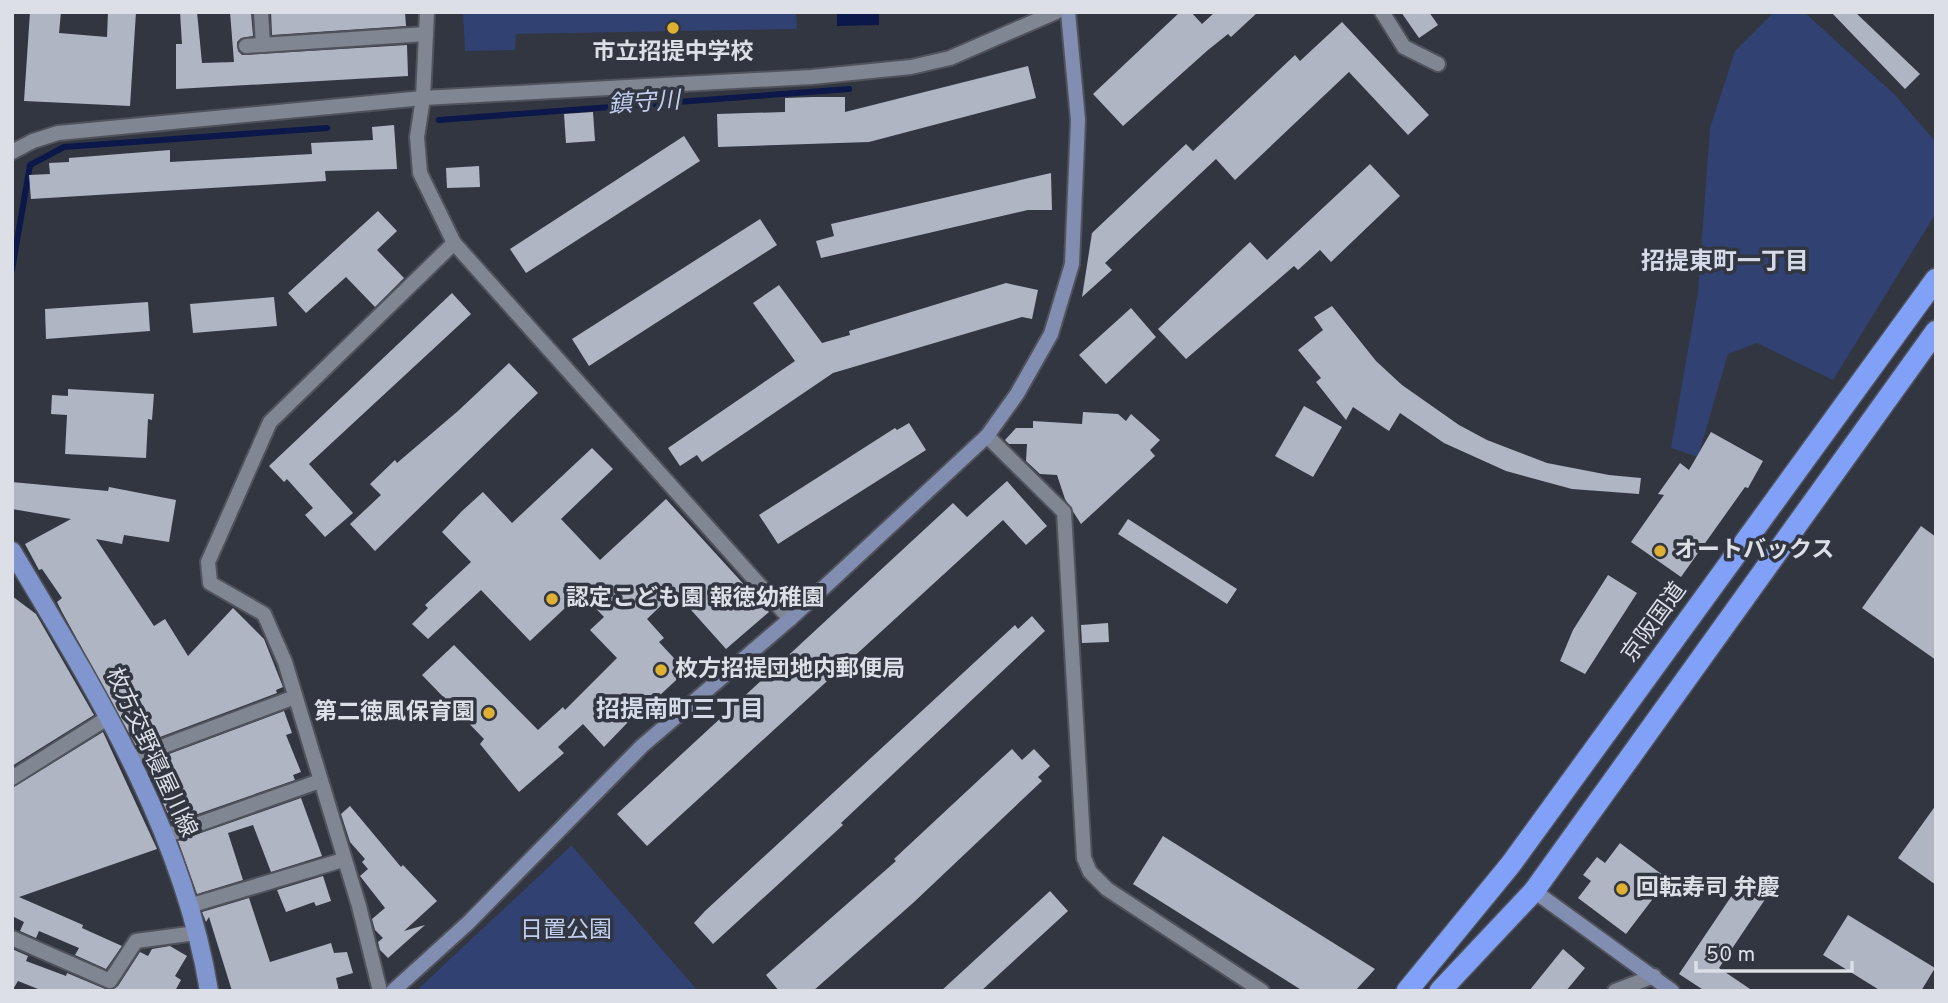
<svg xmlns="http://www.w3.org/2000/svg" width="1948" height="1003" viewBox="0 0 1948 1003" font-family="Overpass,'Noto Sans JP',sans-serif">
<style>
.green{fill:#304172}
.water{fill:#0c1849}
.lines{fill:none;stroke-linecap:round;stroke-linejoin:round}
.stream{stroke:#0c1849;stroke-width:6}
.building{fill:#afb5c2}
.street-casing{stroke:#50535c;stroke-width:18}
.secondary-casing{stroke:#50535c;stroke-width:18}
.primary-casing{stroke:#50535c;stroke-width:21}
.highway-casing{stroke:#50535c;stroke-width:24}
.street{stroke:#818693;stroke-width:14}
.secondary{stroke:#818eb1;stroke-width:14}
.primary{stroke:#8196cf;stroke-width:18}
.highway{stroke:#81a0f7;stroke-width:21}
.poi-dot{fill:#deb133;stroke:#323641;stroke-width:2.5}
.labels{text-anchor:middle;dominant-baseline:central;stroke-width:7;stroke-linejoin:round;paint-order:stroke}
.poi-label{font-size:23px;font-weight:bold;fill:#dcdfe6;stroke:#323641;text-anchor:start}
.street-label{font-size:23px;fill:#dcdfe6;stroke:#323641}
.park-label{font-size:23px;fill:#c2cff1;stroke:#323641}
.water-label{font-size:24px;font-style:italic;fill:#c1cef0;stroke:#323641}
.neighbourhood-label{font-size:24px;font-weight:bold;fill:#d4dae8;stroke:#323641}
</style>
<rect width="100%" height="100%" fill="#323641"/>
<g class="green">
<path d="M463 12H796L797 29 516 34 515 50 465 51Z"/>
<path d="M1774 12H1804L1894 94 1936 142V213L1833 380 1757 343 1728 354 1698 457 1671 448 1698 292 1710 128 1735 51Z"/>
<path d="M572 846 698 991H416L571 846Z"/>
</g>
<path class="water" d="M837 12H879V25L837 26Z"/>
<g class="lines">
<g class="stream">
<path d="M439 120 849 89"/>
<path d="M12 270 30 165 64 147 327 128"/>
</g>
</g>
<g class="building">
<path d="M30 12H61L59 33 107 37 108 12H136L130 106 24 101Z"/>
<path d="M180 12H197L202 63 234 62 230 12H251L253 36 241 38 237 42 238 51 242 55 407 45 408 76 176 89V44H182Z"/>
<path d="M271 12H405L406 26 272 35Z"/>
<path d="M1180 12H1191L1202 24 1215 12H1258L1231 37 1228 34 1208 50 1123 126 1093 94Z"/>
<path d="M1401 12H1429L1438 25 1419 38Z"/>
<path d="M1831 12H1855L1920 74 1905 89Z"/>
<path d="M1342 22 1429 115 1408 135 1349 72 1235 180 1216 159 1105 263 1112 270 1082 297 1092 233 1186 144 1193 151 1295 55 1300 61Z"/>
<path d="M1028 66 1036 98 869 142 718 147 717 114 785 112V98L813 97H845V112Z"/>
<path d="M593 112 595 141 566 143 564 114Z"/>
<path d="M394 125 397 169 325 171 326 181 31 199 29 175 50 174 49 163 69 162V158L170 150V162L312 154 311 143 373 140 372 127Z"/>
<path d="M684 136 700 161 526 273 510 249Z"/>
<path d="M1370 164 1400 196 1331 262 1320 250 1298 270 1294 266 1186 359 1158 329 1250 242 1267 260Z"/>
<path d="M479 166 480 187 447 188 446 168Z"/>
<path d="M1051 173 1052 210H1028L821 258 816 241 834 236 831 224Z"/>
<path d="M378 211 397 231 377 250 404 278 375 307 346 277 306 313 288 293Z"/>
<path d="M760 219 777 245 589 366 572 339Z"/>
<path d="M1006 283 1038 290 1032 319 1022 317 833 373 702 462 697 455 680 466 668 448 795 361 753 303 779 285 822 343 850 335 849 331Z"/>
<path d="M452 293 471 314 309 464 353 513 325 537 305 515 313 508 287 479 284 482 269 466Z"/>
<path d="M274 297 277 326 193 333 190 304Z"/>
<path d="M148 302 150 331 46 339 45 309Z"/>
<path d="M1332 306 1376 361 1402 385 1459 425 1487 440 1547 463 1609 475 1641 478 1639 494 1572 489 1506 471 1444 443 1400 413 1389 431 1353 407 1346 420 1316 382 1321 378 1298 350 1323 330 1314 317Z"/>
<path d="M1131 308 1156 337 1106 384 1079 355Z"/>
<path d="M509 363 538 393 375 551 350 524 381 495 370 484 395 460 397 463 458 411Z"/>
<path d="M68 389 154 394 152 420 148 419 146 458 65 454 67 415 51 414 52 395 68 396Z"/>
<path d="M1304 406 1342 427 1313 477 1275 456Z"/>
<path d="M1083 412 1118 414 1126 421 1131 414 1160 440 1150 450 1155 456 1081 524 1065 499 1057 475 1040 474 1026 461 1027 444H1009L1005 440 1016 428H1033V421L1082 424Z"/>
<path d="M909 423 926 450 778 544 759 515 895 428 897 430Z"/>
<path d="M1711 432 1763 461 1748 488 1745 487 1681 577 1631 542 1664 495 1658 494 1680 463 1689 470Z"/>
<path d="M592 448 613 469 561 519 600 560 666 499 769 612 726 649 675 592 647 619 664 638 659 642 686 671 659 696 656 693 604 747 583 724 558 747 564 753 519 792 480 744 484 739 422 675 454 645 538 730 563 707 565 710 617 658 590 630 604 617 581 593 530 641 481 590 428 639 412 624 428 608 425 605 471 562 442 532 462 511 483 492 512 523Z"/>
<path d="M1007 481 1047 526 1026 545 1003 520 647 846 617 814 953 503 967 517Z"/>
<path d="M12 482 108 491 109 487 176 500 169 542 124 535 122 544 96 539 154 626 165 619 188 656 233 608 264 639 283 687 276 690 277 693 136 746 62 612 57 602 62 598 42 569 39 570 25 544 71 519 12 509Z"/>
<path d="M1128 519 1237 589 1227 604 1118 534Z"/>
<path d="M1921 526 1936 537V660L1862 608Z"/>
<path d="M1608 575 1637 593 1585 674 1560 661 1573 630Z"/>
<path d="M12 596 36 614 94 715 12 766Z"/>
<path d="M1032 616 1045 631 841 823 843 825 713 944 694 923 705 911 1015 625 1018 629Z"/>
<path d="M1108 623 1109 642 1082 643 1081 625Z"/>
<path d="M284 711 292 733 286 735 301 772 293 775 295 780 172 823 145 763Z"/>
<path d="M103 732 157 849 19 897 83 925 82 928 122 946 106 969 75 955 79 948 39 931 36 938 20 931 24 922 12 916V788Z"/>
<path d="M1012 749 1022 760 1034 749 1050 766 1038 777 1042 781 913 903 813 991H779L766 975 896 861 894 859Z"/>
<path d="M301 798 322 856 271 872 253 825 228 833 243 880 197 894 178 841Z"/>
<path d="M1936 805V885L1898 858Z"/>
<path d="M350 806 401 867 403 865 437 901 404 931 425 925 388 958 380 950 378 942 383 938 375 930 372 919 385 908 360 876 368 869 362 862 365 859 350 842 341 814Z"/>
<path d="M1163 836 1375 969 1355 991H1303L1133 884Z"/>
<path d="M1620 843 1668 879 1626 934 1578 898 1591 881 1583 875 1597 857 1605 863Z"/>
<path d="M323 876 331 901 316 906 314 902 286 912 277 890Z"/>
<path d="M1745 876 1770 892 1719 968 1753 991H1705L1679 974Z"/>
<path d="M1050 891 1068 911 981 991H941Z"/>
<path d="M249 898 270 962 331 943 334 953 347 952 353 973 336 978 339 991H232L209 917 206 922 202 912Z"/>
<path d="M1848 915 1935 968 1921 991H1881L1823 955Z"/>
<path d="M170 946 187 956 175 976 181 980 175 991H43L18 981 12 991V949L28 956 26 961 66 976 67 973 110 991 118 986 140 952 148 956 152 949Z"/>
<path d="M1563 949 1585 968 1566 991H1529Z"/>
</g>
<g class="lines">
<g class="street-casing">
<g id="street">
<path d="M261 12 263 45"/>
<path d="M427 12 423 98 417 137 420 173 454 243 790 619"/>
<path d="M1382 12 1404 47 1438 64"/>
<path d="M246 46 426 34"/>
<path d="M12 152 33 141 58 133 423 98 812 77 911 67 950 58 1056 12"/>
<path d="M987 436 1064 512 1084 858 1090 872 1107 889 1262 991"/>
<path d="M129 759 295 697"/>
<path d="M12 778 109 717"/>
<path d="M165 836 320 781"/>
<path d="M189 906 343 860"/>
<path d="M12 938 110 981 136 941 196 933"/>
<path d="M380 991 359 906 285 662 264 614 210 583 208 562 270 422 454 243"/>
<path d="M1615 991 1654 976"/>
</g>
</g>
<g class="secondary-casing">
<g id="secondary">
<path d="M1534 891 1672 991"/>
<path d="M393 991 468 923 642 746 790 619 987 436 1017 394 1051 334 1072 264 1078 120 1068 12"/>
</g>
</g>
<g class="primary-casing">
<path id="primary" d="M12 551C94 688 183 830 209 991"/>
</g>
<g class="highway-casing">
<g id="highway">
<path d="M1407 991 1511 864 1936 279"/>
<path d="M1440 991 1534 891 1936 331"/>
</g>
</g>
<use href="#street" class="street"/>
<use href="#secondary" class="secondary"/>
<use href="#primary" class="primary"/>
<use href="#highway" class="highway"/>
</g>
<g class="poi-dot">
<circle cx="673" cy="28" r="7"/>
<circle cx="1660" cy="551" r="7"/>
<circle cx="552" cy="599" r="7"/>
<circle cx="661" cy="670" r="7"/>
<circle cx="489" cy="713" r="7"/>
<circle cx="1622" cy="889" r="7"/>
</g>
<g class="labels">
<g class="poi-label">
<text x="673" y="53" text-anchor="middle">市立招提中学校</text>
<text x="1674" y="551">オートバックス</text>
<text x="566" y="599">認定こども園 報徳幼稚園</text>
<text x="675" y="670">枚方招提団地内郵便局</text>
<text x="475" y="713" text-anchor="end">第二徳風保育園</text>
<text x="1636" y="889">回転寿司 弁慶</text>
</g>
<g class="street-label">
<text transform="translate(1655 623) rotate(-54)">京阪国道</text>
<text transform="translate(150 753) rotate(65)">枚方交野寝屋川線</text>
</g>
<g class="park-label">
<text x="566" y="931">日置公園</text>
</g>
<g class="water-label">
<text transform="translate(644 104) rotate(-4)">鎮守川</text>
</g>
<g class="neighbourhood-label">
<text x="1725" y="263">招提東町一丁目</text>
<text x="680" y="711">招提南町三丁目</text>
</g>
</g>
<rect width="1948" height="1003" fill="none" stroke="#dcdfe6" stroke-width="28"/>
<path d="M1696 961v10h156v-10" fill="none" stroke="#dcdfe6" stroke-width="3.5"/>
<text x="1706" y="961" font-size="21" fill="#dcdfe6" stroke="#323641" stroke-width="5" paint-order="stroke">50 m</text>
</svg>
